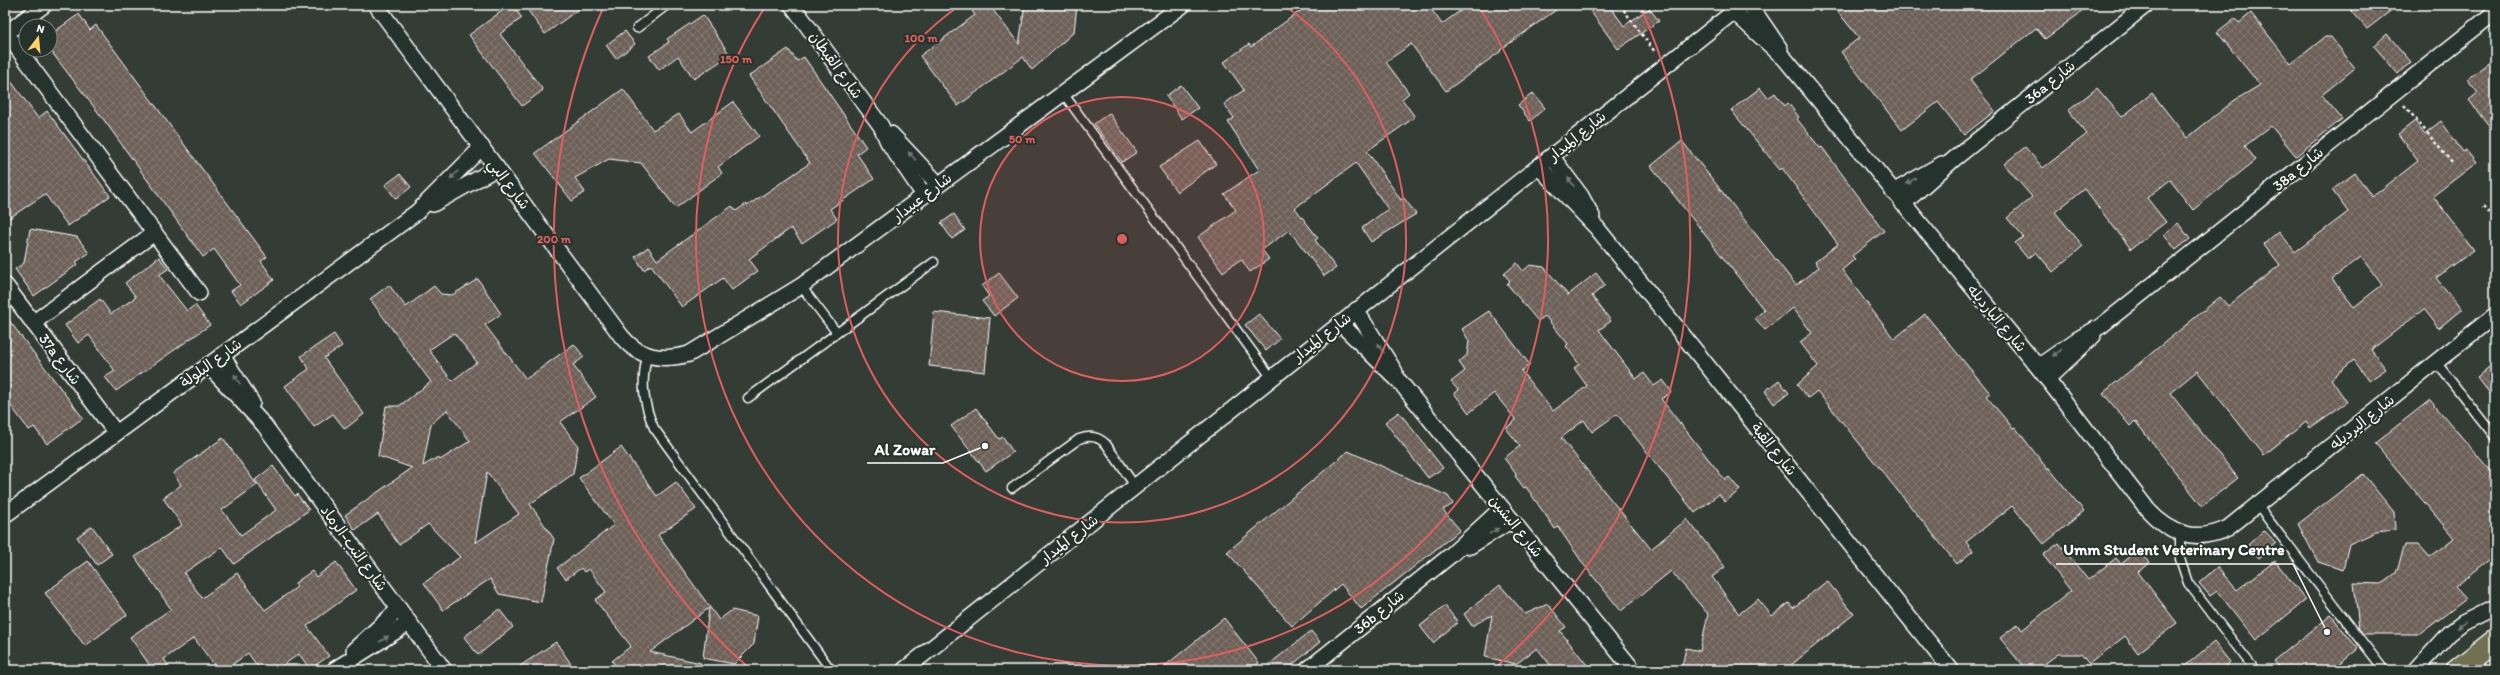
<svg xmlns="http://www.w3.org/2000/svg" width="2500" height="675" viewBox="0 0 2500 675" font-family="Itim,'Playpen Sans Arabic',sans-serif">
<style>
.building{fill:url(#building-cross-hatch);stroke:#fff;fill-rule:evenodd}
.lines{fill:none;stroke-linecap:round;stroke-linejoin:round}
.lane-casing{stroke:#fff;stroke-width:11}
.street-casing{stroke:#fff;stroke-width:18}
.primary-casing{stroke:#fff;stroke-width:25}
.path{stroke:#fff;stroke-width:2.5;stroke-dasharray:3 3;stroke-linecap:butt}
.lane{stroke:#26332d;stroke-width:8}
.street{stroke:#26332d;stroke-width:15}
.primary{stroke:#716f52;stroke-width:22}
.oneway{fill:#727a76}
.ring{fill:none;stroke:#e05e5e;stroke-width:2}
.labels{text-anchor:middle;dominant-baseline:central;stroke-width:4;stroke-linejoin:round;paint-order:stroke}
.street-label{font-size:15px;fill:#fff;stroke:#26332d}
.centre{fill:#e05e5e;stroke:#26332d;stroke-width:2}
.ring-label{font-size:12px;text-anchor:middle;font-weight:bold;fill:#e05e5e;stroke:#26332d;stroke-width:4;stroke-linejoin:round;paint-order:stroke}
.leader{fill:none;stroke:#fff;stroke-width:1.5}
.callout-dot{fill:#fff;stroke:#26332d;stroke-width:1.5}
.callout-label{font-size:16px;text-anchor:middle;font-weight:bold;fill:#fff;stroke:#26332d;stroke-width:4;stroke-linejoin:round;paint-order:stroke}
</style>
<defs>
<pattern id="building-cross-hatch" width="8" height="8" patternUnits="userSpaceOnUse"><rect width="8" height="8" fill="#6d6158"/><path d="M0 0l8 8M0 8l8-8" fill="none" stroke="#837971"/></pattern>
</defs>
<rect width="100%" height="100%" fill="#343c36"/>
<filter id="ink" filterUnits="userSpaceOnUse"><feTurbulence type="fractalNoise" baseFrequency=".025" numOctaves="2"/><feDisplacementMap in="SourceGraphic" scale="8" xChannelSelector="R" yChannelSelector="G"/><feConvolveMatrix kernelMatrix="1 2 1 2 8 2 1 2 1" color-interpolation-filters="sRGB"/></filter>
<g filter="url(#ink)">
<g class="building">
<path d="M510 5H512L522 18 500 34 543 90 522 106 469 35Z"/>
<path d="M524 5H584L545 34Z"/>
<path d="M981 5H989L1019 44 1025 5H1077L1074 32 1032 70 1023 57 958 106 920 56 975 15 972 11Z"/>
<path d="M1308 5H1428L1442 24 1468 5H1563L1500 50 1501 51 1446 91 1411 44 1386 62 1409 93 1402 99 1415 117 1367 151 1401 200 1404 198 1416 214 1371 242 1362 228 1388 209 1356 163 1295 208 1318 238 1315 240 1336 268 1324 276 1289 230 1262 250 1269 259 1250 272 1241 259 1223 272 1198 237 1236 210 1224 194 1259 170 1228 122 1234 118 1224 104 1244 90 1224 62 1249 44 1251 47Z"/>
<path d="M1586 5H1609L1624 26 1649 8 1659 21 1618 49Z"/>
<path d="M1847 5H2091L2045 39 2036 28 1970 80 1995 111 1964 135 1938 102 1902 130 1841 52 1859 38 1838 12Z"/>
<path d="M2347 5H2398L2367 29Z"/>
<path d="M2251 13 2291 64 2325 37H2331L2355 68 2322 95 2342 119 2296 156 2271 126 2245 146 2256 160 2193 210 2170 180 2147 198 2166 222 2131 249 2084 189 2055 212 2083 246 2053 272 2036 252 2028 259 2015 243 2023 237 2007 218 2032 197 2004 164 2025 147 2043 168 2087 134 2068 111 2097 88 2122 117 2152 93 2187 138 2235 100 2260 85 2217 32 2235 18 2239 23Z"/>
<path d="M79 14 90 30 96 25 267 257 261 261 274 280 241 304 231 291 240 285 214 249 203 257 104 120 50 50V35Z"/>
<path d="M703 15 730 55 694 79 678 56 659 70 649 56 669 42 667 39Z"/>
<path d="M625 31 635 44 616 59 606 45Z"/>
<path d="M2387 34 2411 62 2398 74 2374 46Z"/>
<path d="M788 49 797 61 804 57 866 147 857 154 874 179 830 209 837 219 802 243 791 228 749 259 758 271 748 278 732 290 723 278 682 307 651 265 644 270 635 257 648 247 657 260 732 206 736 211 746 204 747 206 810 163 749 76Z"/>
<path d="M2495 58V135L2469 100 2478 93 2467 79Z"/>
<path d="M5 73 38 118 47 111 110 196 68 226 45 194 5 221Z"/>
<path d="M1181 85 1198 108 1182 119 1166 96Z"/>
<path d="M1760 88 1768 98 1775 93 1785 106 1788 103 1799 117 1797 119 1820 148 1822 147 1884 231 1852 256 1855 259 1842 270 1894 339 1925 314 1990 393 1986 396 2013 428 2015 427 2048 470 2049 468 2084 511 2044 544 2012 506 1966 542 1973 551 1957 564 1817 391 1808 398 1797 385 1818 366 1800 342 1812 333 1793 308 1765 330 1755 318 1764 310 1651 166 1682 141 1796 285 1819 267 1815 262 1838 244 1782 168 1780 170 1731 110Z"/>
<path d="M623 89 653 130 679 114 692 132 733 102 759 136 718 167 722 173 676 208 641 163 609 159 575 178 585 192 572 201 535 153Z"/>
<path d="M1533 93 1545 108 1530 121 1518 105Z"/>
<path d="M1109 113 1137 152 1122 162 1094 124Z"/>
<path d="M2415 121 2424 134 2441 121 2463 152 2466 150 2476 163 2433 196 2474 250 2436 278 2462 309 2439 328 2424 309 2371 350 2386 369 2369 381 2354 360 2331 379 2347 402 2310 428 2306 422 2264 455 2197 371 2170 393 2238 478 2202 506 2135 421 2130 426 2103 393 2220 297 2228 306 2280 265 2264 244 2279 231 2295 252 2348 212 2332 190 2355 173 2372 197 2418 161 2398 134ZM2361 257 2382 285 2354 307 2332 279Z"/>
<path d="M1200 141 1216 164 1177 192 1159 167Z"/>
<path d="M400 174 411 187 396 199 385 185Z"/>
<path d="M954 214 965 230 952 239 941 223Z"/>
<path d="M2178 223 2190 239 2176 250 2164 235Z"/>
<path d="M30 229 77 237 89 253 76 262 78 264 34 296 15 269 24 263Z"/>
<path d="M159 257 168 269 159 275 187 311 195 305 210 325 116 391 105 377 115 371 89 335 78 343 65 325 100 299 111 314 136 297 125 283Z"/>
<path d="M1517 263 1523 271 1530 265 1544 267 1568 295 1596 273 1605 285 1592 296 1611 321 1599 330 1636 379 1644 373 1654 386 1663 380 1672 392 1661 399 1725 480 1729 477 1740 490 1725 502 1719 494 1695 513 1617 414 1592 432 1584 420 1561 438 1651 549 1687 519 1725 567 1712 577 1739 614 1758 599 1772 616 1789 603 1793 608 1827 581 1854 614 1785 670H1701L1682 666 1686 648 1700 651 1708 614 1671 571 1621 611 1584 565 1558 527 1555 529 1551 523 1526 487 1524 488 1515 476 1516 474 1504 458 1520 446 1506 428 1516 420 1494 393 1469 413 1454 393 1458 390 1451 382 1465 371 1459 362 1467 355 1469 341 1462 329 1489 311 1530 365 1521 371 1553 411 1587 386 1574 368 1579 364 1566 346 1568 344 1545 316 1538 321 1507 284 1510 281 1504 274Z"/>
<path d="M999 273 1018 298 994 316 982 301 989 296 982 286Z"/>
<path d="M478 279 501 314 485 325 526 379 574 344 584 357 573 365 596 397 560 422 578 446 573 474 530 504 554 539 541 602 499 594 490 579 443 610 424 583 460 557 428 524 399 545 378 514 355 530 345 515 412 468 378 456 386 406H399L431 382 370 299 389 285 406 307 434 286 441 294 452 295ZM454 333 477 362 452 381 429 350ZM447 410 470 441 440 460 438 457 423 466 431 424ZM487 472 519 514 475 543Z"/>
<path d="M934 312 990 318 985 372 929 366Z"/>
<path d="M1259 314 1280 339 1266 351 1245 325Z"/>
<path d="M5 315 83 418 47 444 34 427 29 430 5 398Z"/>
<path d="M334 334 342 346 324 358 364 414 345 429 333 414 314 427 285 386 309 369 301 356Z"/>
<path d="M2495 362V400L2477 377Z"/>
<path d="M1779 380 1789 393 1774 404 1765 391Z"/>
<path d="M2430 400 2495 476V555L2455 587 2466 599 2420 634H2363L2359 629 2354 583 2381 584 2396 573 2405 545H2419L2430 557 2454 538 2375 443Z"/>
<path d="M976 408 999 439 1003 437 1013 452 986 471 951 426Z"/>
<path d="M1399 412 1443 468 1428 478 1385 422Z"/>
<path d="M223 438 257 485 222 510 241 535 276 510 255 480 273 466 295 496 297 494 309 510 234 564 222 547 184 573 202 598 237 573 265 610 297 587 295 583 312 571 316 577 336 562 356 590 307 626 329 656 310 669 299 654 276 670H260L248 653 225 670H218L194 638 164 659 171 670H153L130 637 171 609 135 557 182 525 163 498 181 485 173 473Z"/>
<path d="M621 447 657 496 676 482 696 509 658 535 719 620 732 610 758 616 754 644 734 664 703 658 709 608 650 652 701 663V670H619L612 661 631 646 595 600 606 592 589 569 584 572 581 568 566 579 557 568 614 525 579 478Z"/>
<path d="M1348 451 1448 496 1453 504 1443 510 1460 530 1361 609 1341 584 1292 626 1227 552Z"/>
<path d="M2363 474 2394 512 2395 530 2376 532 2349 544 2343 570 2318 562 2298 524Z"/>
<path d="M92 526 112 554 97 565 77 537Z"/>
<path d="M2264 530 2276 543 2259 558 2248 545Z"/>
<path d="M2059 543 2088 580 2116 558 2121 564 2140 549 2150 562 2138 572 2177 623 2138 653 2125 636 2089 664 2081 654H2058L2036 670H2026L2000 638 2018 624 2022 630 2071 591 2043 555Z"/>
<path d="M88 561 127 615 85 646 45 593Z"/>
<path d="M2275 561 2306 600 2256 640 2217 591 2210 596 2199 583 2217 567 2237 590Z"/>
<path d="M1500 585 1525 614 1548 604 1566 627 1560 631 1591 670H1554L1537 648 1516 664 1485 657 1492 615 1472 626 1464 614Z"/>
<path d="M1445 606 1458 622 1433 643 1420 626Z"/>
<path d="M499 609 513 627 478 655 464 637Z"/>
<path d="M2331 615 2358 649 2332 670H2281L2274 661Z"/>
<path d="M1224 618 1259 663 1250 670H1160Z"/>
<path d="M1311 631 1320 642 1286 670H1262Z"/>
<path d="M556 642 575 670H514Z"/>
<path d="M2214 642 2230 662 2222 670H2180Z"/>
</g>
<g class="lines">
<g class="lane-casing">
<g id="lane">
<path d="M637 28 667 5"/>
<path d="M1063 93 1271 377"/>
<path d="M801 286 837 333"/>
<path d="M647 356C641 382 643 403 654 428L831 670"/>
<path d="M2436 362 2495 437"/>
<path d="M748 398 934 262"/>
<path d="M1012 488 1079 439C1089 435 1098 436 1106 444L1135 486"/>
<path d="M2257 505 2384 670"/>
<path d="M2180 534V559L2188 583 2255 670"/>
</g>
</g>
<g class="street-casing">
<g id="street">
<path d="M376 5 622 337C640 359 663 361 689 354L801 286 1183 5"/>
<path d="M792 5 881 126 888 142 924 195"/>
<path d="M1750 5 1780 49"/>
<path d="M1734 12 1785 59 2038 367 2148 510C2171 535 2197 543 2228 528L2495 315"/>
<path d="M6 33 199 293"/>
<path d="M5 34 44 5"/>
<path d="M891 134 938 184"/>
<path d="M1552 157 1581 196 1592 216"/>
<path d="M1539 167 1597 228 1951 670"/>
<path d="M1893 192 1942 164"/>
<path d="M433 204 497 168"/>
<path d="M1903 204 1954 159 2146 5"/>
<path d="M5 285 116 433"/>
<path d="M1356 310 1395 372"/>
<path d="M33 323 154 233"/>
<path d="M1340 323 1400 382 1633 670"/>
<path d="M222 355 252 403"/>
<path d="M208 365 264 425 444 670"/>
<path d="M2038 367 2078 339 2101 326 2495 12"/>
<path d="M2047 379 2093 336"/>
<path d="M5 515 417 212 482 147"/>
<path d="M1470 546 1512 520"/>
<path d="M354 650 399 609"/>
<path d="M334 670 409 623"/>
<path d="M904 670 1742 5"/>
<path d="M1307 670 1451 555 1502 508"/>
<path d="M2416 670 2450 633 2463 623 2495 607"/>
</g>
</g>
<g class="primary-casing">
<path id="primary" d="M2458 670 2495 641"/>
</g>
<g class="path">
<path d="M1620 5 1655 52"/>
<path d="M2404 105 2453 164"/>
<path d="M2483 206 2495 220"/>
</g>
<use href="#lane" class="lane"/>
<use href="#street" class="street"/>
<use href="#primary" class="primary"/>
</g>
<defs><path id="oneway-solid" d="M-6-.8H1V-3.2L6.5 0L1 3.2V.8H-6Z"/></defs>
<g class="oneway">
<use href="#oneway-solid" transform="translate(912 156) rotate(-133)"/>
<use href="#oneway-solid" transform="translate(454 175) rotate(135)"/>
<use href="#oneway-solid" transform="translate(1911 181) rotate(148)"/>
<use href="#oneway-solid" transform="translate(1571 182) rotate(-126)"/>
<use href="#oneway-solid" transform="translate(1381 348) rotate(-123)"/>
<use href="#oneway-solid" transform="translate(2057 353) rotate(144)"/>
<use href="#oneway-solid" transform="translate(237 379) rotate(-123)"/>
<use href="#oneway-solid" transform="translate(1494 531) rotate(-31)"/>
<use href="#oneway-solid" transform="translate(2461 625) rotate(145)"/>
<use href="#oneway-solid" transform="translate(384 639) rotate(-33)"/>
</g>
</g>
<circle cx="1122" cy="239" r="142" fill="#e05e5e" fill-opacity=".12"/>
<g class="ring">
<circle cx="1122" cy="239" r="142"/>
<path d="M1285 6A284 284 0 1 1 959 6"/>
<path d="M1479 7A426 426 0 1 1 765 7"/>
<path d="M749 668A568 568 0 0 1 603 8M1641 8A568 568 0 0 1 1495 668"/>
</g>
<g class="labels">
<g class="street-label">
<text transform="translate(836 65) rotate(54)">شارع القيطان</text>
<text transform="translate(2050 82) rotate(-39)">36a شارع</text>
<text transform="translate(1577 136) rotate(-39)">شارع الميدار</text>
<text transform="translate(2298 169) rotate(-39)">38a شارع</text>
<text transform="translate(509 184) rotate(53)">شارع البي</text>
<text transform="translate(922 197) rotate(-37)">شارع عبيدار</text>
<text transform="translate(1997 318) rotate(50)">شارع اليارديله</text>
<text transform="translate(1322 337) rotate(-38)">شارع الميدار</text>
<text transform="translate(60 359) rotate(53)">37a شارع</text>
<text transform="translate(211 363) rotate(-36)">شارع البلولة</text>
<text transform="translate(2362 422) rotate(-39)">شارع اليرديله</text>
<text transform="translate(1774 449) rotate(51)">شارع القبة</text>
<text transform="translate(1516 526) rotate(51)">شارع البشين</text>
<text transform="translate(1069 539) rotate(-38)">شارع الميدار</text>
<text transform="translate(354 548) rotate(54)">شارع النب-الرماد</text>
<text transform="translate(1379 612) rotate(-39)">36b شارع</text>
</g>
</g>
<circle cx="1122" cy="239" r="6" class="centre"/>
<g class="ring-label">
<text x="921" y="42">100 m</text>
<text x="736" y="63">150 m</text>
<text x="1022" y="143">50 m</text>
<text x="554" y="243">200 m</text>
</g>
<path class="leader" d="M985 446L943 463H867M2327 632L2293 564H2056"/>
<g class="callout-dot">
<circle cx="985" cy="446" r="4"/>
<circle cx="2327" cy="632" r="4"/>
</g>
<g class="callout-label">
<text x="905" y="455">Al Zowar</text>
<text x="2174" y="555">Umm Student Veterinary Centre</text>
</g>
<rect width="2500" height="675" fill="none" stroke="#26332d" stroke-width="20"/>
<rect x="10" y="10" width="2480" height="655" fill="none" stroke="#fff" stroke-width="1.5" filter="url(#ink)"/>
<g transform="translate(38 38) rotate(16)"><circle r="19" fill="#26332d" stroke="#7d8581"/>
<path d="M0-3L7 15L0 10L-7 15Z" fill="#ffd166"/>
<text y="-6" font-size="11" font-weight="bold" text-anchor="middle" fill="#ffffff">N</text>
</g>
</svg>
